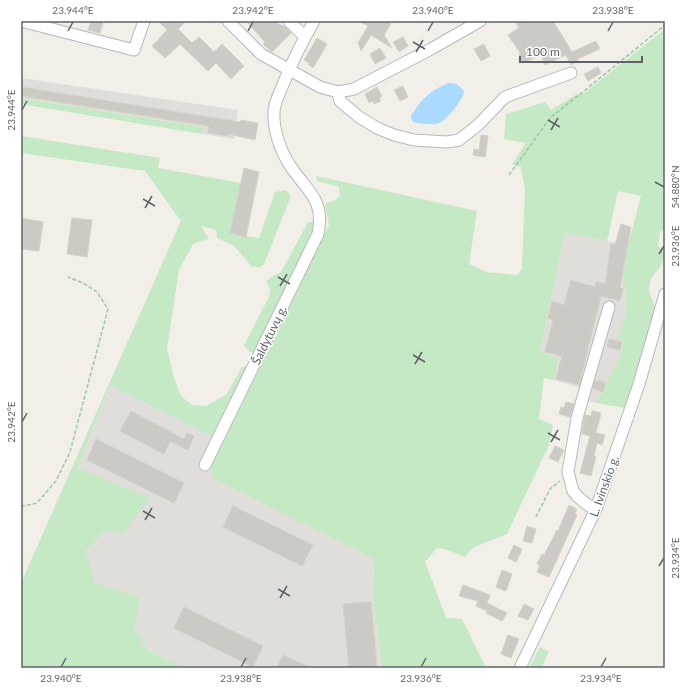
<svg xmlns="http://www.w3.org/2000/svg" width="686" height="689" viewBox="0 0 686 689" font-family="Lato,sans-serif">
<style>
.industrial{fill:#e0deda}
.green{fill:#c5e8c5}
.water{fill:#aadaff}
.building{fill:#cccac5;stroke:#d6d1c6}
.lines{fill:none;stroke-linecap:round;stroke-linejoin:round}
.minor-casing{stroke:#b5b8bc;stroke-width:13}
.path{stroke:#9cc7a9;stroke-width:1.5;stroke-dasharray:4 2;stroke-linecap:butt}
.minor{stroke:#fff;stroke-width:11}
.ticks{fill:none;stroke:#5f6368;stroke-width:1.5}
.labels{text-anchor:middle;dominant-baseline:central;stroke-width:3;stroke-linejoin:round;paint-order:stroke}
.street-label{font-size:12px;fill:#5f6368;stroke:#fff}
.neatline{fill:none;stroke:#5f6368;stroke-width:1.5}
.ticks-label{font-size:10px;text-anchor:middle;fill:#5f6368}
</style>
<rect width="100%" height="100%" fill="#f1efe8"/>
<g class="industrial">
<path d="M21 78 238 110 234 139 202 134V127L21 98Z"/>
<path d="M565 233 628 245 623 280 626 291V313L618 338 624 340 620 357 608 380 603 394 601 393 596 403 578 399 581 388 554 380 559 358 540 352Z"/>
<path d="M110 385 223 441 211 466 215 480 374 559 373 597 382 668H187L147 650 135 628 140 597 94 583 86 551 104 532 78 468Z"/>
</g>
<g class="green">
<path d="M665 29V229L660 232 658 246 665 252 661 266 651 278 649 291 656 310 626 408 596 403 601 393 603 394 608 380 620 357 624 340 618 338 626 313V291L623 280 628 245 641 196 618 191 607 241 565 233 540 352 559 358 554 380 544 378 539 419 553 425 549 445 507 534 474 547 465 557C455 554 447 548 437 548L425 562 446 618 462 619 486 668H382L373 597 374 559 215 480 211 475V466L276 336 329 225 325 203 334 201 340 196 339 187 317 181 316 176 477 211 469 264 486 272 517 275 522 269 525 190 521 167 512 165 526 143 504 139 506 114 545 102 551 110 577 94 584 93Z"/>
<path d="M21 98 203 127 202 134 21 104Z"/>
<path d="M21 136 160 158 158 168 241 183 231 234 259 238 275 192 286 190 291 196 264 264 260 267H252L234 246 217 238 216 230 201 226 209 239 193 244 179 270 167 348 174 378 181 396 192 405 206 406 227 394 242 367 249 366 214 437 110 385 78 468 150 498 124 533 104 532 86 551 95 583 140 597 135 628 147 650 187 668H21V583L181 221 145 171 21 153Z"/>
<path d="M308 222H313L315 229 256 353 250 352 244 345 269 297 270 289 266 281 275 275 281 272Z"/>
<path d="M540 647 549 652 541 668H529Z"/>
</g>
<path class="water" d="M449 83 457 84 464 91C464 99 446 121 439 123 432 126 420 123 413 122L411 118V116C420 100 432 89 449 83Z"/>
<g class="building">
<path d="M91 21H103L100 33 88 30Z"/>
<path d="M158 21H186L178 29 192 43 199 37 214 52 222 44 244 66 231 79 216 63 208 71 180 44 165 58 152 46 167 30Z"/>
<path d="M246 21H275L279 25 280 24 282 26 283 25 291 33 272 52 263 44 265 42Z"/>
<path d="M359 21H392L384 35 392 48 371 35 361 51 358 43 368 26Z"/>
<path d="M515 21H553L572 52 596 41 600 49 577 59 578 61 571 65 566 55 545 65 541 55 522 63 519 54H521L508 35 519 28Z"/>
<path d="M403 37 408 46 399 52 393 42Z"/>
<path d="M317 38 327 44 313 68 308 64 309 63 304 60Z"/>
<path d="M484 44 490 56 481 61 474 49Z"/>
<path d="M380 48 386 58 375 64 370 54Z"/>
<path d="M598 67 601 73 588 81 584 74Z"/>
<path d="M403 86 408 97 400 101 394 90Z"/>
<path d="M21 87 240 122 241 120 258 123 255 140 228 134V136L208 133 209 126 21 96Z"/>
<path d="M377 87 382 96 379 98 381 101 374 104 373 101 369 103 365 94Z"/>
<path d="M481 135 488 136 485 157 473 155 474 149 479 150Z"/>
<path d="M244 168 259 172 246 237 230 233Z"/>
<path d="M21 218 43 222 39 251 21 249Z"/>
<path d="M72 218 92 220 87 257 67 254Z"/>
<path d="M621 224 631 227 620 288 623 289 620 301 601 296 579 385 556 379 562 356 545 352 553 320 548 318 552 301 564 305 571 280 595 287 596 282 605 284 611 244 615 245Z"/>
<path d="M609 339 622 342 620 350 607 347Z"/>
<path d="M598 380 606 383 603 392 593 389 595 381 597 382Z"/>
<path d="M566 402 574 404 570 417 559 414 561 407 564 408Z"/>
<path d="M131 411 184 439 187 433 194 436 188 450 170 441 164 454 120 431Z"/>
<path d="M592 411 601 413 596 433 605 435 602 445 597 443 594 456 596 457 591 476 580 473 590 436 582 434 584 420 585 415 591 416Z"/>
<path d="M96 439 184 483 174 503 87 460Z"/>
<path d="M555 446 564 450 558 462 549 458Z"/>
<path d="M569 505 577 509 575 514 577 515 549 577 537 572 540 565 537 564 542 554 544 555 557 530 558 531Z"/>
<path d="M233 506 313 545 302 566 223 527Z"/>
<path d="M527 526 536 529 532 543 523 541Z"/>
<path d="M514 545 522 549 516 562 508 558Z"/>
<path d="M502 570 512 574 506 591 496 587Z"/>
<path d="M463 585 490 595 487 603 507 613 502 621 486 613 487 611 476 606 478 601 459 596Z"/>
<path d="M371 602 377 668H349L343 604Z"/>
<path d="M524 604 534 609 528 620 518 616Z"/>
<path d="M184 607 263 646 253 667 174 628Z"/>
<path d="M508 635 519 639 511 658 501 654Z"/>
<path d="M283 655 311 668H277Z"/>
</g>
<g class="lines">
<g class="minor-casing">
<g id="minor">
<path d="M21 21 134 50 144 21"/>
<path d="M228 21 261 54 320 87 338 92 354 89 431 49 480 21"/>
<path d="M289 21 305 37"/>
<path d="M338 92 340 101 359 117 377 128 394 135 414 140 447 142 459 140 478 125 505 97 571 73"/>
<path d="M205 465 318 234C325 200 308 192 291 167 281 152 273 131 274 112 274 103 279 95 282 87 291 64 302 42 314 21"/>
<path d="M596 509 589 506 578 497 573 491 568 472 577 418 609 307"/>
<path d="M520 668 596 509 639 384 665 294"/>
</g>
</g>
<g class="path">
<path d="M509 175 551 117 584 91 665 25"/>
<path d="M21 505 24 506 37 503 56 481 70 452 108 309 97 292 83 283 68 277"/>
<path d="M536 517 550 489 560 481"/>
</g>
<use href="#minor" class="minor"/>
</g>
<path class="ticks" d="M68 31 73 22M248 31 253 22M428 31 433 22M608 31 613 22M413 42 425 49M416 52 423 40M22 110 27 101M548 120 560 127M551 130 558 118M655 182 664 187M143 199 155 206M145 208 152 196M659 254 664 246M278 277 290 284M280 286 287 274M413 355 425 362M415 364 422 352M22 422 27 413M548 433 560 440M551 442 558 430M143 511 155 518M145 520 152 508M659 566 664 558M278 589 290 596M280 598 287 586M61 667 66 658M241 667 246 658M421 667 426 658M601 667 606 658"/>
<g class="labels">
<g class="street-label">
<text transform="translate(269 335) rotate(-64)">Šaldytuvų g.</text>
<text transform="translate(604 486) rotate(-70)">L. Ivinskio g.</text>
</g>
</g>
<rect width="686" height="689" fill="none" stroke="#ffffff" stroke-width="44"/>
<path d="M520 56v6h122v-6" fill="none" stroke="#5f6368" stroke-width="2"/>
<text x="526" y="56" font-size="12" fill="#5f6368" stroke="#ffffff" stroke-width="3" paint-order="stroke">100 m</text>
<rect x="22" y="22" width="642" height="645" class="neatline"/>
<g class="ticks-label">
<text x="73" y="14">23.944°E</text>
<text x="253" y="14">23.942°E</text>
<text x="433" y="14">23.940°E</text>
<text x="613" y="14">23.938°E</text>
<text transform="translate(11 110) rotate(-90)" y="4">23.944°E</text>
<text transform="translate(675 187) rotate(-90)" y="4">54.880°N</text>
<text transform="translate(675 246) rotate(-90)" y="4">23.936°E</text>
<text transform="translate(11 422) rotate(-90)" y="4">23.942°E</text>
<text transform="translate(675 558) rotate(-90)" y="4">23.934°E</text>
<text x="61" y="682">23.940°E</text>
<text x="241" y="682">23.938°E</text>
<text x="421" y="682">23.936°E</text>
<text x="601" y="682">23.934°E</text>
</g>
</svg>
